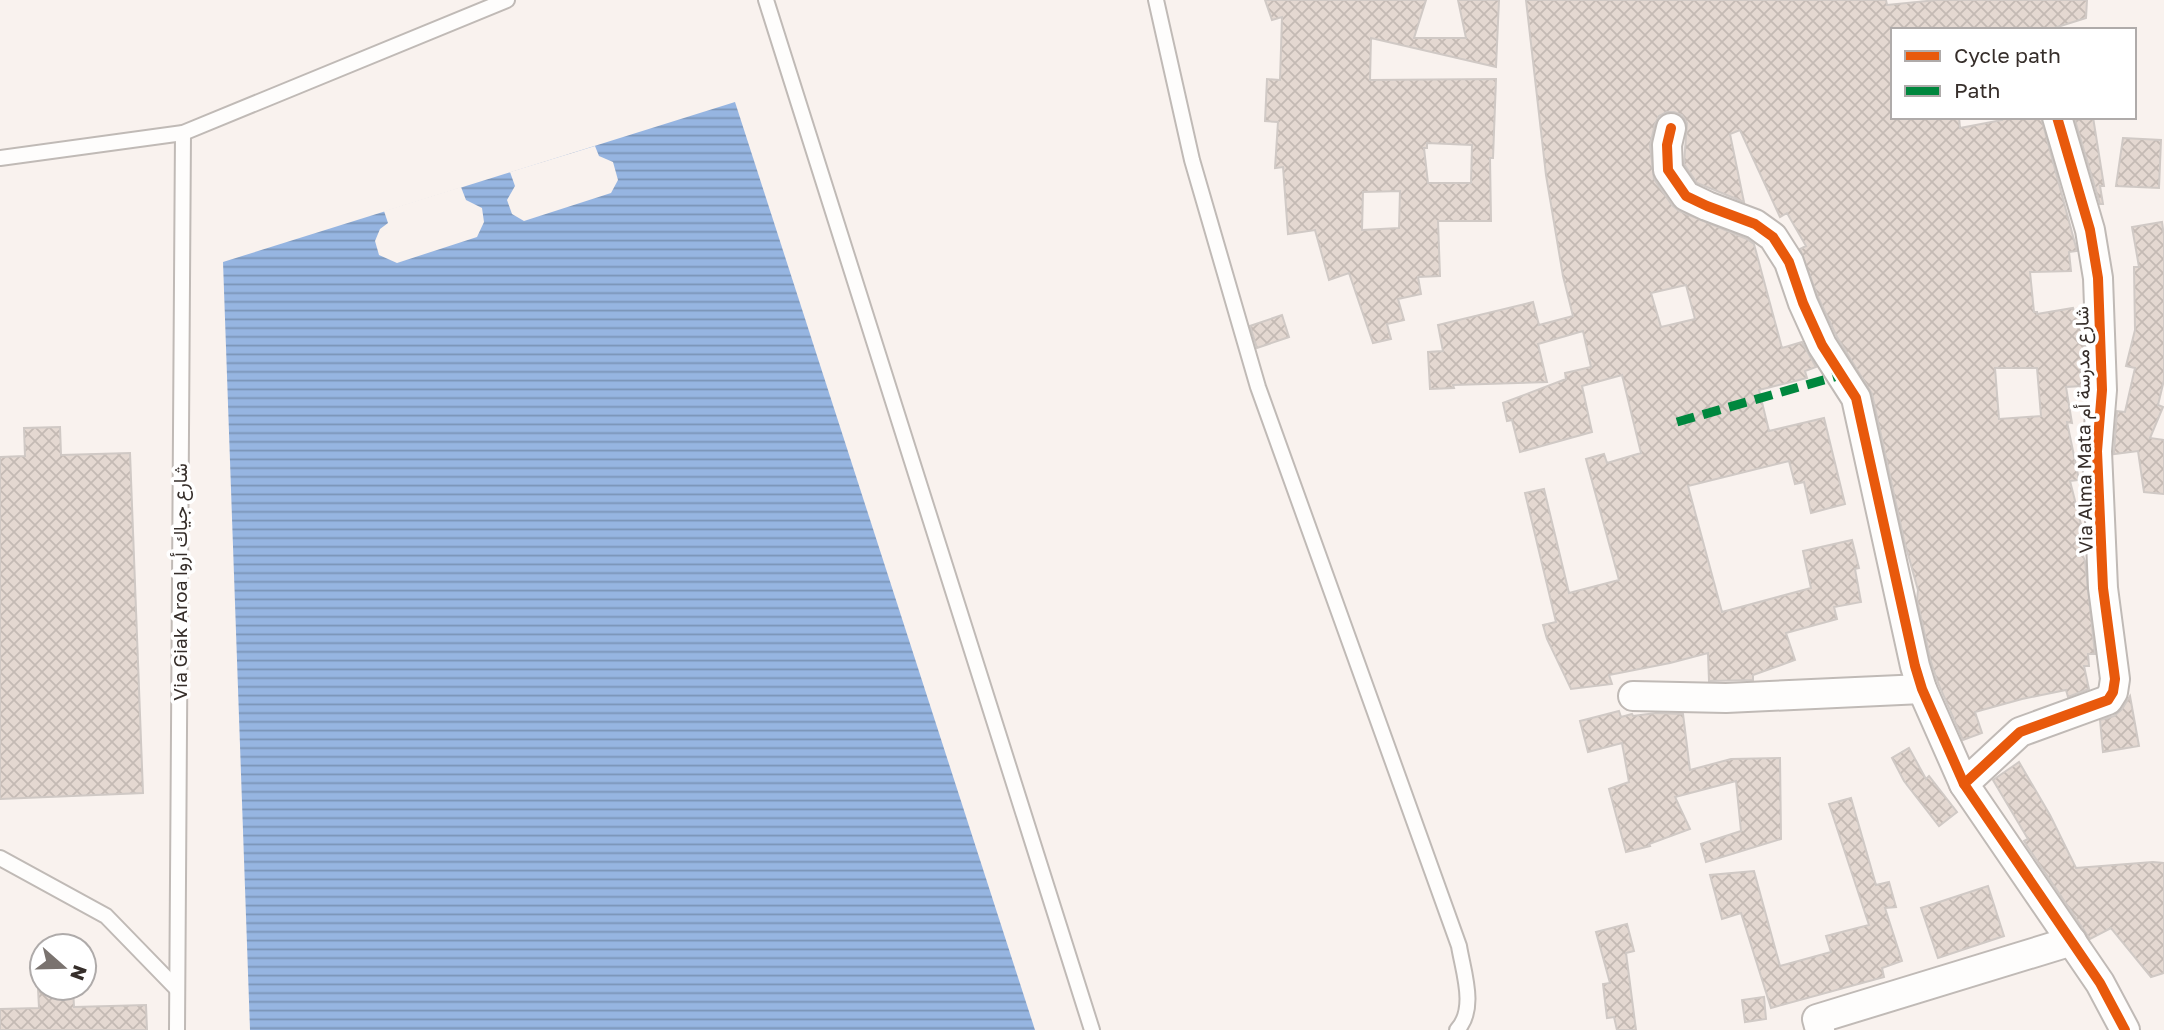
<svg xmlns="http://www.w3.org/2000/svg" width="2164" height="1030" viewBox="0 0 2164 1030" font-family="'Golos Text',Vazirmatn,sans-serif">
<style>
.water{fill:url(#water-rules)}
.pier{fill:#f9f2ee}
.building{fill:url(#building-cross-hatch);stroke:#d0c9c5;stroke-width:2;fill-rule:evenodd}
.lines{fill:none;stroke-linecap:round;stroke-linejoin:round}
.lane-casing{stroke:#c0bab6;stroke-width:18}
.street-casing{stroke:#c0bab6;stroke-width:32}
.lane{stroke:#fefdfc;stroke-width:14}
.street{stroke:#fefdfc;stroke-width:28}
.quiet{stroke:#00873e;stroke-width:9;stroke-dasharray:18 9;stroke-linecap:butt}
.cycleway-casing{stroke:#fff;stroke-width:15}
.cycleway{stroke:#e8590c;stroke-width:10}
.labels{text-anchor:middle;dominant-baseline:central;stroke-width:7;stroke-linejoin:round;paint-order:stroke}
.street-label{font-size:19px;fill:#362e2a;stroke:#fff}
</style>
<defs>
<pattern id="water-rules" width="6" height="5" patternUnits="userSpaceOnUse" patternTransform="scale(1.75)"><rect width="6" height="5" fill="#96b5e1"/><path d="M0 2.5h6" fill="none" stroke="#7b94b7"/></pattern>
<pattern id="building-cross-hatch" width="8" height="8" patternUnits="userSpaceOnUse" patternTransform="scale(1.75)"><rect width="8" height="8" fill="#e4d8d1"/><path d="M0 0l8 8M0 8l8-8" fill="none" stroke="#c4bab4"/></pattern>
</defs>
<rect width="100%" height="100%" fill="#f9f2ee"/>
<path class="water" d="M735 102 1035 1030H250L223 262Z"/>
<g class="pier">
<path d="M595 146 599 156 613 162 618 180 611 193 524 221 512 214 507 200 515 186 510 172Z"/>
<path d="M461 187 466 200 482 208 484 222 477 237 397 263 379 255 375 241 380 229 388 223 384 211Z"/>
</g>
<g class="building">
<path d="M1265 0H1426L1414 38H1466L1458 0H1499L1496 67 1371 38 1370 80 1496 79 1493 158H1490L1491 221H1438L1440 276 1418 277 1421 294 1398 299 1404 320 1387 324 1391 339 1373 343 1349 273 1329 280 1315 230 1288 234 1283 167 1275 168 1278 122 1265 121 1267 79 1280 80 1282 17 1272 20ZM1427 143 1472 145 1471 183H1428L1424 148H1427ZM1400 191 1399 228 1362 230 1363 192Z"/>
<path d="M1526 0H1886L1887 5 1937 0H2087L2086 18 2048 30H1893V117H1959L1960 128 2002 120 2001 117H2041L2077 251 2069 252 2071 271 2030 272 2034 312H2037V314L2073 308 2074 311 2082 310 2083 317 2084 365H2080L2082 386 2066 387 2072 423 2067 422 2079 480 2070 481 2084 536 2076 538 2085 561 2095 654H2088L2089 666H2084L2089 689 2068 697 2066 690 2022 699 1975 712 1982 733 1963 740 1938 683 1931 662 1917 600 1918 590 1904 540 1872 394 1837 337 1818 297 1800 249 1806 246 1787 213 1780 217 1740 130 1730 134 1744 202 1697 183 1684 164 1687 123 1682 115 1674 112H1667L1659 116 1655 124 1650 145 1654 179 1672 205 1679 211 1747 239 1754 244 1782 348 1802 342 1816 367 1805 371 1807 378 1759 390 1769 431 1824 418 1845 504 1811 513 1804 482 1795 484 1789 461 1688 486 1722 612 1811 588 1803 551 1852 540 1859 568 1855 569 1861 602 1834 607 1837 619 1786 633 1795 660 1753 675V680L1709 681 1708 653 1670 663 1609 675 1612 684 1571 689 1547 639 1543 625 1556 622 1525 493 1544 489 1569 593 1619 580 1586 459 1604 454 1607 463 1641 453 1622 375 1582 386 1592 432 1520 452 1512 420 1507 421 1503 403 1566 379 1565 373 1591 367 1583 331 1538 344 1547 382 1453 385 1454 388 1430 389 1428 352 1443 351 1438 325 1533 302 1539 325 1573 316 1563 276 1546 175ZM1686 285 1695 319 1661 327 1651 293ZM1995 368H2037L2041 416 1999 419Z"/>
<path d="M2074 117H2093L2104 186H2100L2103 204H2100Z"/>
<path d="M2123 138 2161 140 2159 188 2116 186Z"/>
<path d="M2162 222 2164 236V380L2158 405 2163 407 2150 438 2164 440V494L2144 492 2138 451 2114 454V451L2117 411 2125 412 2135 368 2126 366 2135 330 2134 267H2139L2132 227Z"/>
<path d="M1282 315 1289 337 1257 348 1250 326Z"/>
<path d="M60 427 61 455 130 453 143 793 0 799V457L25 456 24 428Z"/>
<path d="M2130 696 2139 746 2103 752 2100 720 2114 716 2122 709Z"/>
<path d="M1619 711 1621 717 1632 714 1633 716 1656 713 1683 714 1690 770 1731 759 1780 758 1781 839 1706 862 1701 844 1741 831 1736 781 1675 797 1690 829 1649 844 1650 846 1626 852 1609 789 1629 782 1622 743 1588 752 1580 721Z"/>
<path d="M1909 748 1926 779 1929 776 1957 812 1939 826 1904 781 1892 758Z"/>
<path d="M2019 762 2050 815 2076 868 2153 862 2164 863V973L2151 977 2111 928 2090 939 2027 846 2024 841 2028 839 1993 780Z"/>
<path d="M1851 798 1876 885 1889 882 1896 907 1885 908 1902 961 1882 968 1884 977 1771 1008 1741 913 1722 919 1710 875 1754 871 1780 966 1831 952 1826 936 1869 925 1829 804Z"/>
<path d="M1988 886 2004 936 1938 958 1921 908Z"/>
<path d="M1627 924 1634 951 1626 953 1636 1030H1617L1614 1017 1607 1018 1603 984 1610 983 1596 932Z"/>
<path d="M38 988H73L74 1007 146 1005 147 1030H0V1009L39 1008Z"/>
<path d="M1764 997 1766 1019 1745 1022 1742 1000Z"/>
</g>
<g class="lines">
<g class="lane-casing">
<g id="lane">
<path d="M766 0 1092 1030"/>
<path d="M1156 0 1192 160 1258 387 1459 946C1463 971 1477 1009 1457 1030"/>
<path d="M0 158 183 133 507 0"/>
<path d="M0 858 106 916 176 988"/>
<path d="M177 1030 183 133"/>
</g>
</g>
<g class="street-casing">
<g id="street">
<path d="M2057 117 2090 230 2098 278 2102 390 2097 451 2103 588 2115 679 2113 692 2108 700 2020 732 1964 784 2100 983 2125 1030"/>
<path d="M1671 128 1667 145 1668 170 1686 196 1707 206 1755 224 1773 237 1789 262 1803 303 1822 345 1856 398 1915 666 1922 689 1964 784"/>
<path d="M1633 696 1726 698 1922 689"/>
<path d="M1820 1030 1817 1019 2072 941"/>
</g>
</g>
<use href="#lane" class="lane"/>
<use href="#street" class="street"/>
<path class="quiet" d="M1677 422 1841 375"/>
<g class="cycleway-casing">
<g id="cycleway">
<path d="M2057 117 2090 230 2098 278 2102 390 2097 451 2103 588 2115 679 2113 692 2108 700 2020 732 1964 784 2100 983 2125 1030"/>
<path d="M1671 128 1667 145 1668 170 1686 196 1707 206 1755 224 1773 237 1789 262 1803 303 1822 345 1856 398 1915 666 1922 689 1964 784"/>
</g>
</g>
<use href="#cycleway" class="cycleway"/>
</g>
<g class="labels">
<g class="street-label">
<text transform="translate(2083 430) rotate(-91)">Via Alma Mata شارع مدرسة أم</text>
<text transform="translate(179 582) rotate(-90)">Via Giak Aroa شارع جياك أروا</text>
</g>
</g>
<rect x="1891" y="28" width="245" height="91" fill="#ffffff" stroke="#afabaa" stroke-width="2"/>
<rect x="1905" y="51" width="35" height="10" fill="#e8590c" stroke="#afabaa" stroke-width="2"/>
<text x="1954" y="63" font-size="21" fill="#362e2a">Cycle path</text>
<rect x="1905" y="86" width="35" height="10" fill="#00873e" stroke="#afabaa" stroke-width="2"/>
<text x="1954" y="98" font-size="21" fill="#362e2a">Path</text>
<g transform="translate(63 967) rotate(110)"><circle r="33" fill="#ffffff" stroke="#afabaa" stroke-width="2"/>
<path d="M0-5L12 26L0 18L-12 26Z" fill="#7a736f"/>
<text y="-10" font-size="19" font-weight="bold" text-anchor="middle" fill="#362e2a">N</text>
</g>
</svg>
